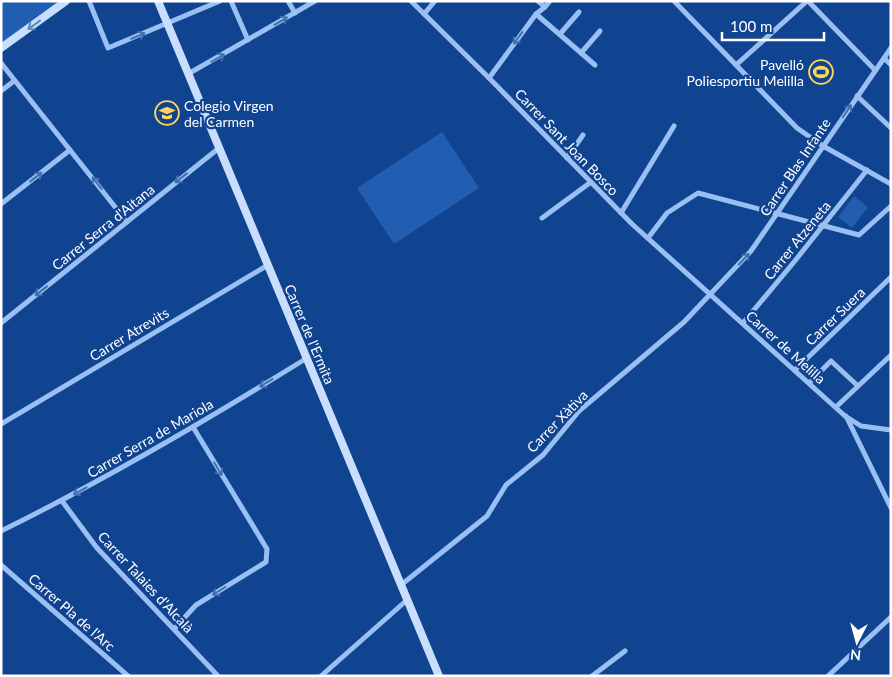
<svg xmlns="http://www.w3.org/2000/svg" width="892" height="677" viewBox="0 0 892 677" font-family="Lato,sans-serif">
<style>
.green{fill:#215db0}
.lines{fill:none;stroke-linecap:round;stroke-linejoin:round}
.street{stroke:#9abff3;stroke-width:5}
.secondary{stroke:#c9defd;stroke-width:8}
.oneway{stroke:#406fb3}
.oneway2{stroke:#6389c1}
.labels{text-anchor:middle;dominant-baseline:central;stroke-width:4.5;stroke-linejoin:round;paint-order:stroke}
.poi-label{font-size:14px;fill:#fff;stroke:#104490;text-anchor:end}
.street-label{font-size:14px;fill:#fff;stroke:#104490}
</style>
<rect width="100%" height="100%" fill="#104490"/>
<g class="green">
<path d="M1 1H64L1 46Z"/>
<path d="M442 132 479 188 394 244 357 188Z"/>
<path d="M854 196 868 207 852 228 838 217Z"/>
</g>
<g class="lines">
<g class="street">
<path d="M89 1 108 48 220 1"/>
<path d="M231 1 248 40"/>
<path d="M288 1 295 13"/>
<path d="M411 1 489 78 632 224 845 416 861 426 891 430"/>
<path d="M538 1 545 7"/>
<path d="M674 1 797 128 823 146 891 184"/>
<path d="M808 1 875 70"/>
<path d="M424 14 435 1"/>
<path d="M536 14 595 65"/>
<path d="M560 34 579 12"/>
<path d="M581 53 600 31"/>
<path d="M884 58 891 65"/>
<path d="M1 63 127 222"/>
<path d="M736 65 807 1"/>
<path d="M188 74 315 1"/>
<path d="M489 78 536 14 545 7 550 1"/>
<path d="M1 91 14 81"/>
<path d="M857 96 891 128"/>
<path d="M567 158 583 135"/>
<path d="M1 204 70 150"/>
<path d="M621 213 674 126"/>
<path d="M542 218 591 182"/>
<path d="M648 238 667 213 698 193 859 235 891 206"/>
<path d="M1 323 219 148"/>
<path d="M743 323 794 262 867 170"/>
<path d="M795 370 891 277"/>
<path d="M809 383 831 361 858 386"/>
<path d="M836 407 891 355"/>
<path d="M846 416 891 508"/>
<path d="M1 424 268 265"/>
<path d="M62 501 97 548 218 676"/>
<path d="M1 531C107 479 207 420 307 358"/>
<path d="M1 565 128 676"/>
<path d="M401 585 487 516 506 485 543 455 579 411 684 322 751 251 891 48"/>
<path d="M174 629 196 605 266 562 267 549 193 427"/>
<path d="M321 676 407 600"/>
<path d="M592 676 625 651"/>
<path d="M828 676 891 617"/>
</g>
<g class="secondary">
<path d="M158 1 439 676"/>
<path d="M1 48 66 1"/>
</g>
</g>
<defs><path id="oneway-shaft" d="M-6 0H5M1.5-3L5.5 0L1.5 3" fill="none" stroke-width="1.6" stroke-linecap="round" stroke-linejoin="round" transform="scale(1.25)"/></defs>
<g class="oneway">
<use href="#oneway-shaft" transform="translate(281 21) rotate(-31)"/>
<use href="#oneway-shaft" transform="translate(138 36) rotate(-23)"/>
<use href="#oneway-shaft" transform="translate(518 38) rotate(126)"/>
<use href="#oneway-shaft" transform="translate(218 58) rotate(-30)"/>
<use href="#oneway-shaft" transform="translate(847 111) rotate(-56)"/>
<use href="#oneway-shaft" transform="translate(36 177) rotate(-38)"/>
<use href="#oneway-shaft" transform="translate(181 178) rotate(142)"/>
<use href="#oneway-shaft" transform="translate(97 183) rotate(-128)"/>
<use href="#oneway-shaft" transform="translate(744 259) rotate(-47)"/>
<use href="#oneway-shaft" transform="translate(41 291) rotate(142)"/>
<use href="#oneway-shaft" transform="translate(266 383) rotate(149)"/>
<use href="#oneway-shaft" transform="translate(218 469) rotate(59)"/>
<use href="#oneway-shaft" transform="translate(80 491) rotate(151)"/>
<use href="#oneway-shaft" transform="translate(219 591) rotate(148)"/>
</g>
<use class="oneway2" href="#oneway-shaft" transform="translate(34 25) rotate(144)"/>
<defs>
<g id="stadium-ring" transform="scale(1.25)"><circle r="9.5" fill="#104490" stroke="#ffd55c" stroke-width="1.5"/><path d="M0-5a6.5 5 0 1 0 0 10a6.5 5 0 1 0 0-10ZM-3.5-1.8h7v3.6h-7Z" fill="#ffd55c"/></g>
<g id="school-ring" transform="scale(1.25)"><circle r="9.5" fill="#104490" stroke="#ffd55c" stroke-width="1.5"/><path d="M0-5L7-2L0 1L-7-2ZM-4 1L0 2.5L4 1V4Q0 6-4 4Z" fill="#ffd55c"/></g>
</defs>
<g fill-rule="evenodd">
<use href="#stadium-ring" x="821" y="72"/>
<use href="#school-ring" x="167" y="113"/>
</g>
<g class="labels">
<g class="poi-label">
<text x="804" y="64">Pavelló<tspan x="804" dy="16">Poliesportiu Melilla</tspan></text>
<text x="184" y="105" text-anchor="start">Colegio Virgen<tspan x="184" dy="16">del Carmen</tspan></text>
</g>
<g class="street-label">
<text transform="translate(567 142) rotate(46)">Carrer Sant Joan Bosco</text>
<text transform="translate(795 167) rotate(-56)">Carrer Blas Infante</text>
<text transform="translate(103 227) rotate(-39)">Carrer Serra d'Aitana</text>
<text transform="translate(797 240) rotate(-51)">Carrer Atzeneta</text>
<text transform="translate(835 316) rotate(-44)">Carrer Suera</text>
<text transform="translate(129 334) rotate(-31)">Carrer Atrevits</text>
<text transform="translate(310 334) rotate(67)">Carrer de l'Ermita</text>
<text transform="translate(786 347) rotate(42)">Carrer de Melilla</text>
<text transform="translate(557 421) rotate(-46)">Carrer Xàtiva</text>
<text transform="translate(150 438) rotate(-30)">Carrer Serra de Mariola</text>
<text transform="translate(146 582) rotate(47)">Carrer Talaies d'Alcalà</text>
<text transform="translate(72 612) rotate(41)">Carrer Pla de l'Arc</text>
</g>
</g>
<rect width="892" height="677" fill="none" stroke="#ffffff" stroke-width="5"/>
<g transform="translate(857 642) rotate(186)" stroke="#104490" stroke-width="4" paint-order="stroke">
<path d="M0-4L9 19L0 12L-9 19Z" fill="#ffffff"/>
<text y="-8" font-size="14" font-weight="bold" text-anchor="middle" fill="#ffffff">N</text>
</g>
<path d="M722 32v8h102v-8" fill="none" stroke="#ffffff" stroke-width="2.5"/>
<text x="730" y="32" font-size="15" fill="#ffffff" stroke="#104490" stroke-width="4" paint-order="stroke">100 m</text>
</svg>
